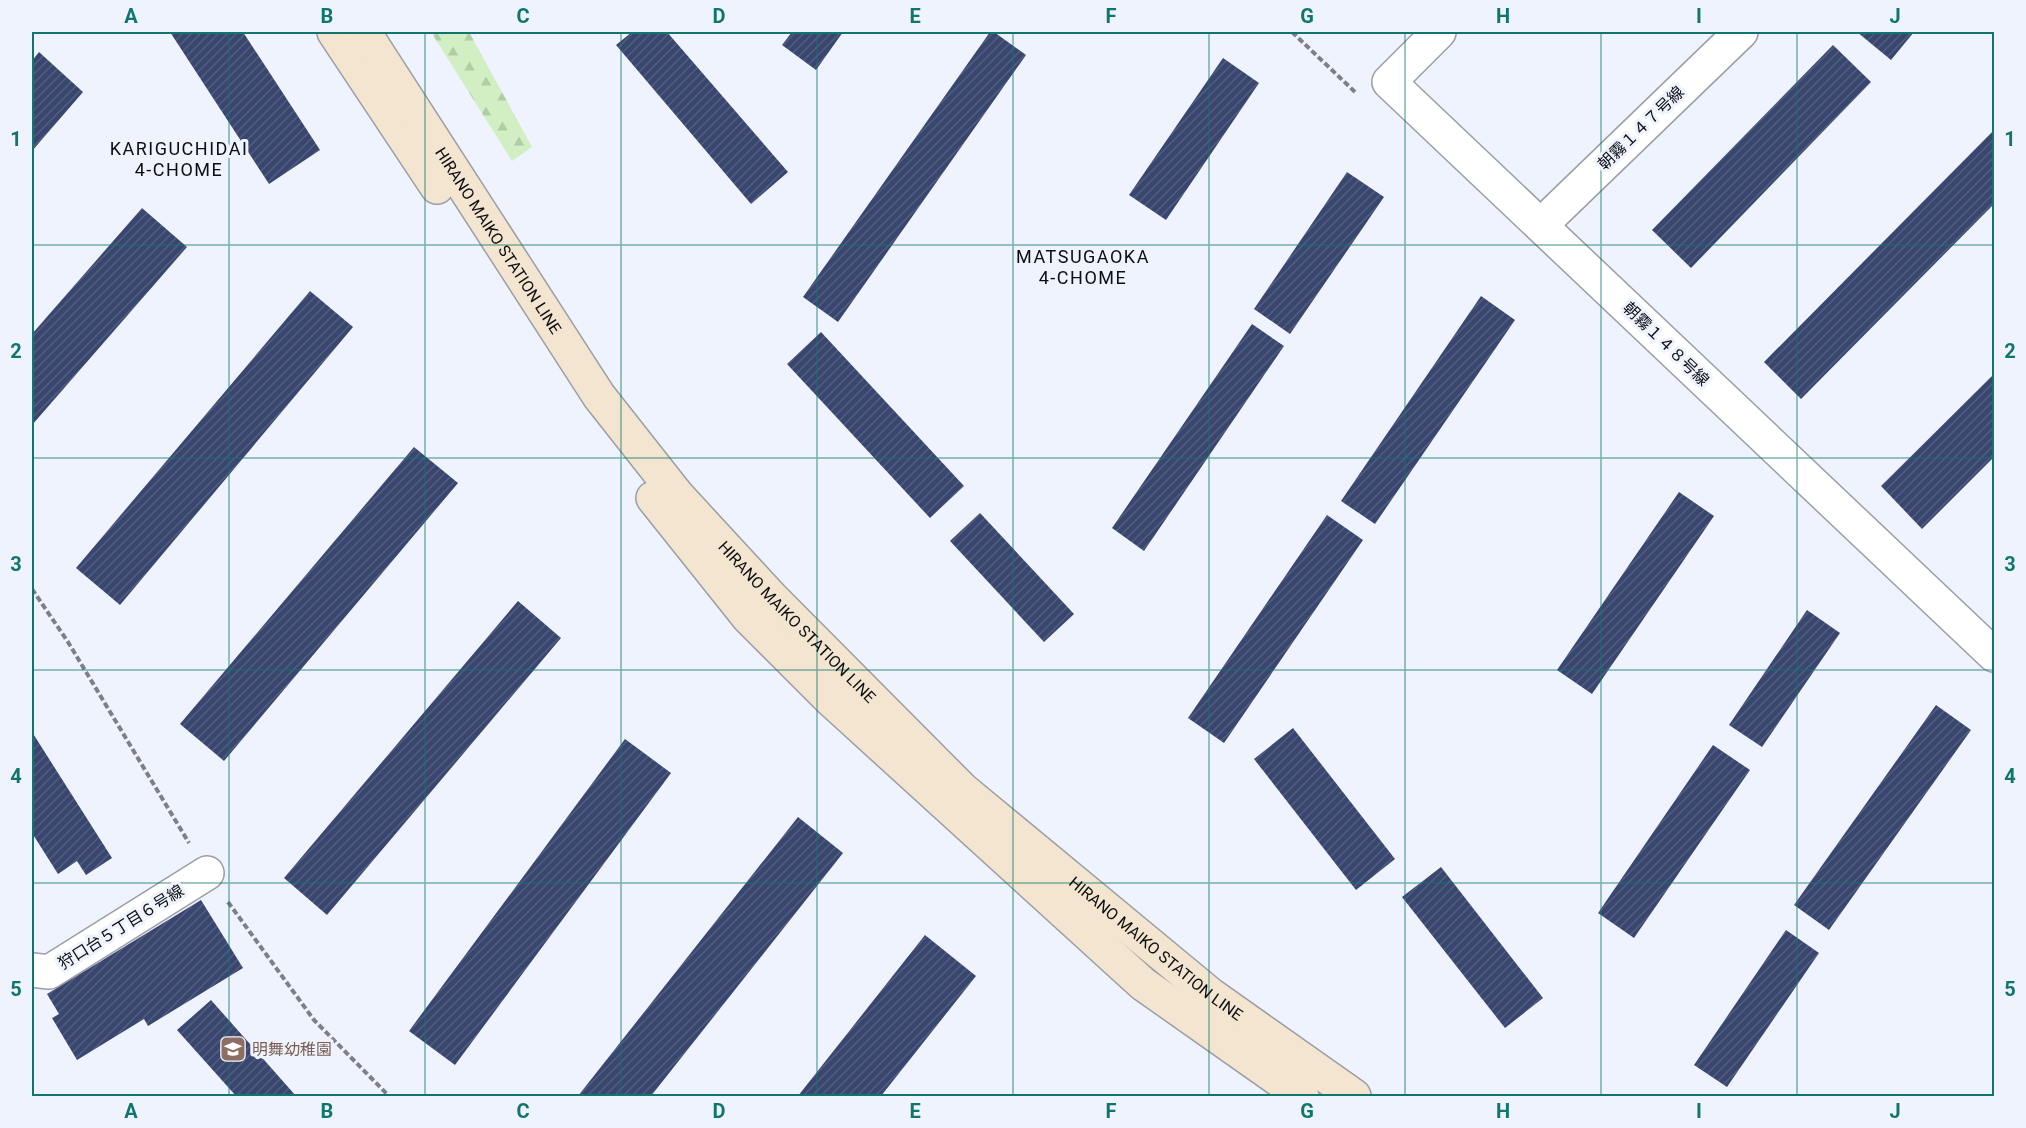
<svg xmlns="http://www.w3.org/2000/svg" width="2026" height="1128" viewBox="0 0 2026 1128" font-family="Roboto,'Noto Sans JP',sans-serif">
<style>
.forest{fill:url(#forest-firs)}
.building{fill:url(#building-hatch)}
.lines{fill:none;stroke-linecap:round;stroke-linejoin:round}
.minor-casing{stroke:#9a9ea7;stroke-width:36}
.secondary-casing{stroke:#9a9ea7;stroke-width:36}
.path{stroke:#7d8087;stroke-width:4;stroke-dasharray:6 3;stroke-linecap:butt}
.minor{stroke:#fff;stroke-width:33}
.secondary{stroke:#f3e5cf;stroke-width:33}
.grid{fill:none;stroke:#0f766e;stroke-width:1.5;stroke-opacity:0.55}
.labels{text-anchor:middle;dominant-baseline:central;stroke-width:6;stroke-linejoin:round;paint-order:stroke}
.street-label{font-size:16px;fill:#0c0e11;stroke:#eff3fd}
.education-label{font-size:16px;fill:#785e54;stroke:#eff3fd;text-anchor:start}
.neighbourhood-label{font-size:18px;letter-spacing:1.5px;fill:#0c0e11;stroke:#eff3fd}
.neatline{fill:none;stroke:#0f766e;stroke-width:2}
.grid-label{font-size:20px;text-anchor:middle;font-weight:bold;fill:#0f766e}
</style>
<defs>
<pattern id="forest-firs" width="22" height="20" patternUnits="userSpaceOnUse" patternTransform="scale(1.5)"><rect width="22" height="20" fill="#d1efc3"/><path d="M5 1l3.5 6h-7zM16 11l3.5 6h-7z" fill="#b2cca6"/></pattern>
<pattern id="building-hatch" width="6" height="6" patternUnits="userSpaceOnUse" patternTransform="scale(1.5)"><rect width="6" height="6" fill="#394770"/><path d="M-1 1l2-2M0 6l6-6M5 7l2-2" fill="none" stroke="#525d7e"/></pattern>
</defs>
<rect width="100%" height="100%" fill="#eff3fd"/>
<path class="forest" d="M431 32H469L532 147 512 161Z"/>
<g class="building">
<path d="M170 32H243L320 150 269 184Z"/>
<path d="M632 32H667L788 172 751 204 616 45Z"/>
<path d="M792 32H843L816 70 782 45Z"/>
<path d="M990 32H994L1026 55 838 322 803 297Z"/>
<path d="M1857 32H1914L1891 60Z"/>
<path d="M1833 45 1871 82 1691 268 1652 230Z"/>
<path d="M39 52 83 92 32 151V61Z"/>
<path d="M1223 58 1259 83 1166 220 1129 195Z"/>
<path d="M1994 130V204L1801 399 1764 362Z"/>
<path d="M1347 172 1384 197 1290 334 1254 309Z"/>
<path d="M142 208 187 247 32 425V334Z"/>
<path d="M310 291 353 327 120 605 76 568Z"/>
<path d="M1481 296 1515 320 1375 524 1341 501Z"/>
<path d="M1252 324 1284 346 1144 551 1112 528Z"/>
<path d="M821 332 964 486 930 518 787 364Z"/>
<path d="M1994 374V457L1922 529 1881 486Z"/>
<path d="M414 447 458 483 224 761 180 724Z"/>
<path d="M1679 492 1714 516 1592 694 1557 670Z"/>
<path d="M980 513 1074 614 1044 642 950 541Z"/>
<path d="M1327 515 1363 540 1224 743 1188 718Z"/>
<path d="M518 601 561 638 327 915 284 878Z"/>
<path d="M1807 610 1840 633 1762 747 1729 725Z"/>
<path d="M1936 705 1971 730 1829 930 1794 905Z"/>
<path d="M1293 728 1395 859 1356 890 1254 759Z"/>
<path d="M32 732 112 858 86 875 77 861 58 874 32 833Z"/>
<path d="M625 739 671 773 455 1065 409 1031Z"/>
<path d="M1713 745 1750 770 1634 938 1598 913Z"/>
<path d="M798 817 843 853 651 1096H578Z"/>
<path d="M1441 867 1543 998 1505 1028 1402 897Z"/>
<path d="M201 900 243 968 148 1026 144 1019 77 1060 52 1018 59 1014 47 994Z"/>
<path d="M1786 930 1819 953 1727 1087 1694 1065Z"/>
<path d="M925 935 976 976 881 1096H798Z"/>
<path d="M211 1000 296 1096H236L177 1030Z"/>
</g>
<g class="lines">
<g class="minor-casing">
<g id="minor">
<path d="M1439 32 1389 82 1994 655"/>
<path d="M1541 225 1741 32"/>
<path d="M32 970 49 972 207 873"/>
</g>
</g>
<g class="secondary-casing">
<g id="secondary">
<path d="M334 32 437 187"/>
<path id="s1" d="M364 32 599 396 677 495 772 598 962 789 1211 995 1354 1096"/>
<path d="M653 498 748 617 831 700 1143 984 1302 1096"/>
</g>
</g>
<g class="path">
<path d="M1292 32 1355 92"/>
<path d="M32 589 68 642 189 843"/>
<path d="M228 902 314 1020 389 1096"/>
</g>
<use href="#minor" class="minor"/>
<use href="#secondary" class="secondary"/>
</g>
<path class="grid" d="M229 32V1096M425 32V1096M621 32V1096M817 32V1096M1013 32V1096M1209 32V1096M1405 32V1096M1601 32V1096M1797 32V1096M32 245H1994M32 458H1994M32 670H1994M32 883H1994"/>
<defs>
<g id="school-square" transform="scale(1.35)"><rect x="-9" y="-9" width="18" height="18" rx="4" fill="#8d6e63" stroke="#eff3fd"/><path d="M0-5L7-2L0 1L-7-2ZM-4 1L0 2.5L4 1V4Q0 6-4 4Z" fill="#fff"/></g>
</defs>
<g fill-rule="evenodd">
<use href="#school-square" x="233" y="1049"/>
</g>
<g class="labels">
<g class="street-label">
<text transform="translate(1641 128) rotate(-44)">朝霧１４７号線</text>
<text stroke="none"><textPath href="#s1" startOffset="248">HIRANO MAIKO STATION LINE</textPath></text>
<text transform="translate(1666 344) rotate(44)">朝霧１４８号線</text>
<text stroke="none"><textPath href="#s1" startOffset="734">HIRANO MAIKO STATION LINE</textPath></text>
<text transform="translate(121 927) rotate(-32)">狩口台５丁目６号線</text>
<text stroke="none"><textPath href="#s1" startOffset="1220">HIRANO MAIKO STATION LINE</textPath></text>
</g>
<g class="education-label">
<text x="252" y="1049">明舞幼稚園</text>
</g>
<g class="neighbourhood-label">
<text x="179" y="148">KARIGUCHIDAI<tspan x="179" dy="21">4-CHOME</tspan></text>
<text x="1083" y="256">MATSUGAOKA<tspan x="1083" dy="21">4-CHOME</tspan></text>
</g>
</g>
<rect width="2026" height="1128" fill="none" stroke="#eff3fd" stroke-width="66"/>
<rect x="33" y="33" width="1960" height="1062" class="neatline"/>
<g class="grid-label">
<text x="131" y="23">A</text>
<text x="327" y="23">B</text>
<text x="523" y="23">C</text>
<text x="719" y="23">D</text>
<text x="915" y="23">E</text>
<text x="1111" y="23">F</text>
<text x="1307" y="23">G</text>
<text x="1503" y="23">H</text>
<text x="1699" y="23">I</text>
<text x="1895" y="23">J</text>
<text x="16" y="146">1</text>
<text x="2010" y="146">1</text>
<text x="16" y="358">2</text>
<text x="2010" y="358">2</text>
<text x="16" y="571">3</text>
<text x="2010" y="571">3</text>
<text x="16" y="783">4</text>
<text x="2010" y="783">4</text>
<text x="16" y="996">5</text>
<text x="2010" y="996">5</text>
<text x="131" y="1118">A</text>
<text x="327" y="1118">B</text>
<text x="523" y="1118">C</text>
<text x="719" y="1118">D</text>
<text x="915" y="1118">E</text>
<text x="1111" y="1118">F</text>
<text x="1307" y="1118">G</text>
<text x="1503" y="1118">H</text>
<text x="1699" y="1118">I</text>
<text x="1895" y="1118">J</text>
</g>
</svg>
